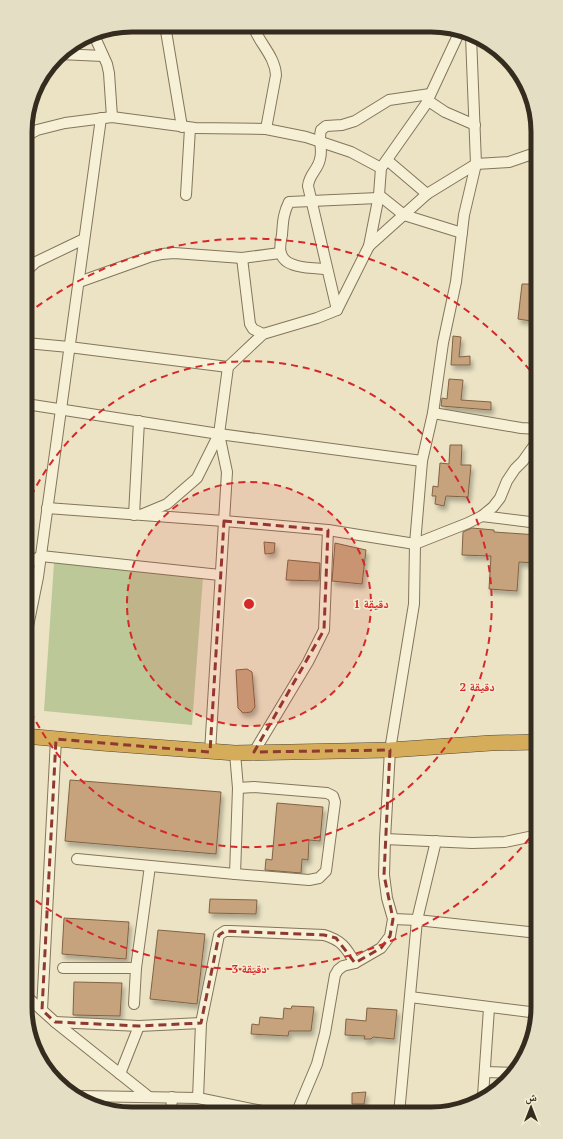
<svg xmlns="http://www.w3.org/2000/svg" width="563" height="1139" viewBox="0 0 563 1139" font-family="'PT Serif','Noto Naskh Arabic',serif">
<style>
.green{fill:#bdc898}
.building{fill:#c6a37c;stroke:#816343;filter:url(#shadow)}
.lines{fill:none;stroke-linecap:round;stroke-linejoin:round}
.minor-casing{stroke:#84755c;stroke-width:12}
.highway-casing{stroke:#524330;stroke-width:16}
.minor{stroke:#f6f0d6;stroke-width:10}
.highway{stroke:#d4ac5a;stroke-width:15}
.marked{fill:none;stroke:#8e3a30;stroke-width:3;stroke-dasharray:8 5;stroke-linejoin:round}
.ring{fill:none;stroke:#d62828;stroke-width:2;stroke-dasharray:7 5}
.rim{fill:none;stroke:#352c1f;stroke-width:5}
.centre{fill:#d62828;stroke:#f3edd3;stroke-width:2}
.ring-label{font-size:12px;text-anchor:middle;font-weight:bold;fill:#d62828;stroke:#f3edd3;stroke-width:3;stroke-linejoin:round;paint-order:stroke}
</style>
<defs>
<filter id="shadow"><feDropShadow dx="2.5" dy="4.5" stdDeviation="2" flood-color="#0004"/></filter>
</defs>
<rect width="100%" height="100%" fill="#ebe3c4"/>
<path class="green" d="M54 563 203 578 192 725 44 711Z"/>
<g class="building">
<path d="M522 284H538V322L518 319Z"/>
<path d="M453 336 461 337 459 357 470 356V365H451Z"/>
<path d="M449 379 463 380 461 400 491 402V410L441 406 442 398 447 399Z"/>
<path d="M450 445H462L461 465H471L468 497 446 496 444 506 435 504 436 496H432L433 486 438 487 440 463 449 464Z"/>
<path d="M472 528 494 530V532L538 535V554H536L535 563 519 562 517 591 489 589 491 556 462 555 463 532Z"/>
<path d="M264 542 275 543 274 553 265 554Z"/>
<path d="M335 543 366 550 362 584 332 581Z"/>
<path d="M288 560 320 563 319 581 286 580Z"/>
<path d="M247 669 252 672 255 707 251 712 243 713 238 708 236 670Z"/>
<path d="M70 780 221 792 216 854 65 841Z"/>
<path d="M277 803 323 807 320 841 309 840 308 860 302 859 301 873 265 870 266 859 272 860Z"/>
<path d="M210 899 257 900 256 914 209 913Z"/>
<path d="M64 918 129 922 126 959 62 954Z"/>
<path d="M158 930 205 934 197 1004 150 999Z"/>
<path d="M74 982 122 983 120 1016 73 1015Z"/>
<path d="M292 1006 314 1007 311 1031H289L288 1036 251 1034 252 1024 259 1025 260 1017 283 1019 284 1008 291 1009Z"/>
<path d="M367 1008 397 1010 394 1039 373 1037 371 1039H364L365 1036 345 1035 346 1019 366 1021Z"/>
<path d="M366 1092 364 1104H352V1093Z"/>
</g>
<g class="lines">
<g class="minor-casing">
<g id="minor">
<path d="M165 25 182 127"/>
<path d="M253 26C259 43 275 56 276 75L266 129"/>
<path d="M93 33 107 64 109 73 112 117"/>
<path d="M59 54 103 56"/>
<path d="M427 100 445 112 475 125"/>
<path d="M26 136 37 130 65 123 112 117 195 128 266 129 306 137 351 152 381 168"/>
<path d="M387 160 427 194"/>
<path d="M186 195 190 128"/>
<path d="M379 195 404 215 462 233"/>
<path d="M369 246 427 194 476 164 509 162 538 152"/>
<path d="M242 258 250 324 253 329 263 334"/>
<path d="M327 269C314 268 284 269 281 253 279 248 281 240 282 235 283 222 283 214 289 202L378 198"/>
<path d="M26 271 36 262 84 239"/>
<path d="M79 282 149 257 162 254 174 253 242 258 280 253"/>
<path d="M337 310 308 186C309 174 318 170 320 159 323 149 318 140 321 130L326 126 342 125 355 121 389 100 430 94"/>
<path d="M26 343 69 347 228 367"/>
<path d="M26 404 219 434 422 461"/>
<path d="M433 413 521 428 538 429"/>
<path d="M47 508 224 521 328 530 415 544 468 523 482 516 493 507 500 498 507 481 515 469 523 461 538 440"/>
<path d="M143 514 167 504 197 478 219 434"/>
<path d="M134 515 139 421"/>
<path d="M482 516 538 523"/>
<path d="M25 565 41 556 220 575"/>
<path d="M25 641 38 577 101 118"/>
<path d="M210 752 227 472 219 434 228 367 263 334 317 318 337 310 369 246 379 195 381 168 426 104 460 31"/>
<path d="M254 752 308 662 324 630 328 530"/>
<path d="M385 839 472 843 505 842 538 835"/>
<path d="M77 859 235 874 309 880 319 878 326 871 335 802 333 796 327 793 254 787 238 788"/>
<path d="M235 874 238 788 235 753"/>
<path d="M393 919 417 920 538 933"/>
<path d="M63 968H136"/>
<path d="M25 995 55 1022 149 1097"/>
<path d="M410 997 538 1013"/>
<path d="M134 1004 136 968 150 866"/>
<path d="M42 1010 56 739"/>
<path d="M55 1022 139 1026 201 1023"/>
<path d="M485 1072 515 1073"/>
<path d="M120 1074 139 1026"/>
<path d="M80 1096 198 1098 277 1114"/>
<path d="M483 1096 489 1008"/>
<path d="M198 1098 201 1023 219 935 225 931H230L324 935C341 940 346 947 355 963"/>
<path d="M171 1113 172 1097"/>
<path d="M296 1114 317 1064 325 1033 335 975 338 970 343 966 355 963 381 948 390 936 393 919 387 898 384 875 385 839 390 750 414 604 415 544 422 461 433 413 443 343 456 282 464 215 476 164 471 36"/>
<path d="M399 1114 417 920 436 841"/>
</g>
</g>
<g class="highway-casing">
<path id="highway" d="M25 736 101 743 235 753 390 750 491 743 538 742"/>
</g>
<use href="#minor" class="minor"/>
<use href="#highway" class="highway"/>
</g>
<path class="marked" d="M224 521 328 530 324 630 254 752 390 750 384 875 393 919 390 936 381 948 355 963 336 938 324 935 225 931 219 935 201 1023 139 1026 55 1022 42 1010 56 739 210 752Z"/>
<circle cx="249" cy="604" r="122" fill="#d62828" fill-opacity=".12"/>
<g class="ring">
<circle cx="249" cy="604" r="122"/>
<path d="M26 507A243 243 0 1 1 25 699"/>
<path d="M537 829A365 365 0 0 1 27 894M27 314A365 365 0 0 1 537 379"/>
</g>
<path d="M0 0H563V1139H0ZM132 32H431A100 100 0 0 1 531 132V1007A100 100 0 0 1 431 1107H132A100 100 0 0 1 32 1007V132A100 100 0 0 1 132 32Z" fill="#e4dec5" fill-rule="evenodd"/>
<path class="rim" d="M132 32H431A100 100 0 0 1 531 132V1007A100 100 0 0 1 431 1107H132A100 100 0 0 1 32 1007V132A100 100 0 0 1 132 32Z"/>
<circle cx="249" cy="604" r="6" class="centre"/>
<g class="ring-label">
<text x="371" y="608">1 دقيقة</text>
<text x="477" y="691">2 دقيقة</text>
<text x="249" y="973">3 دقيقة</text>
</g>
<g transform="translate(531 1107)" stroke="#f3edd3" stroke-width="3" paint-order="stroke">
<path d="M0-3L7 15L0 10L-7 15Z" fill="#352c1f"/>
<text y="-6" font-size="11" font-weight="bold" text-anchor="middle" fill="#352c1f">ش</text>
</g>
</svg>
